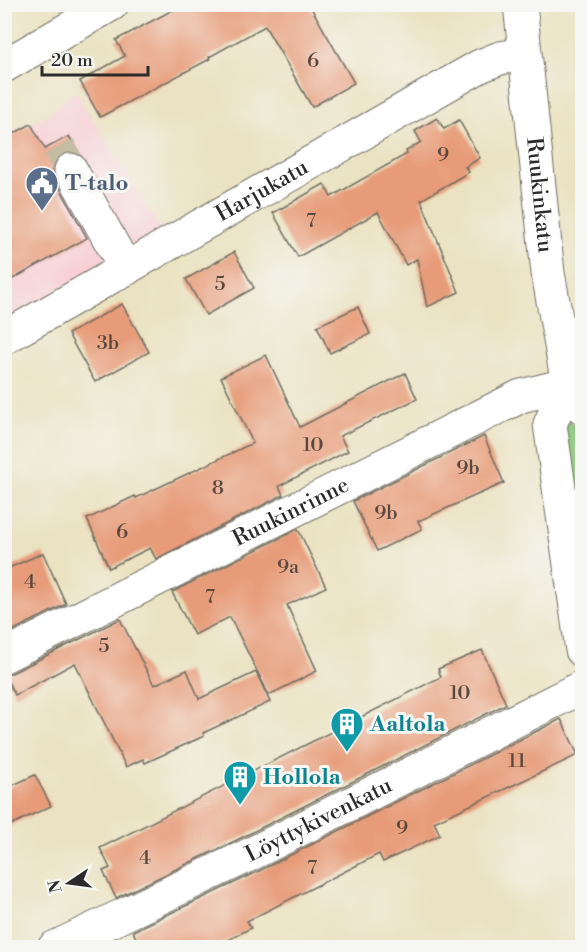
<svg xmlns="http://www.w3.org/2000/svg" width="587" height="952" viewBox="0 0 587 952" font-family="'Libre Bodoni',serif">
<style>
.built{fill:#f7cfd4}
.green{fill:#8dc87d;stroke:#5c7a54;stroke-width:1.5}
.building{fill:#e79b78}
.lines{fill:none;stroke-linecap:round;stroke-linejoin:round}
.minor-tunnel{stroke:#c4bda3;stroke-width:33;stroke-dasharray:33 16;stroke-linecap:butt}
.minor-casing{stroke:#6e6b60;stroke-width:35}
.minor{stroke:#fff;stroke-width:33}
.labels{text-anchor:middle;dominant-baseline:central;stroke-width:6;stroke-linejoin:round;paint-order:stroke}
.number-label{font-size:20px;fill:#5a473e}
.service-label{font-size:22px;font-weight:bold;fill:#4e5e75;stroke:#f6f6f2;text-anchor:start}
.street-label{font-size:22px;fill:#2b2b2b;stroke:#f6f6f2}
.culture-label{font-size:22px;font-weight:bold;fill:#0d838f;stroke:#f6f6f2;text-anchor:start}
</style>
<rect width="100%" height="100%" fill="#f6f6f2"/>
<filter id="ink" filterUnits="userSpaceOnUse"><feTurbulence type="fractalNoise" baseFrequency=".0167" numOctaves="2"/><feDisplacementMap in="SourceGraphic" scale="12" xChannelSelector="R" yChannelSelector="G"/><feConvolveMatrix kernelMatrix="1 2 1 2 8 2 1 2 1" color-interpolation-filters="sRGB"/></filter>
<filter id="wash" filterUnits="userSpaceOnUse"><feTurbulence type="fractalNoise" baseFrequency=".008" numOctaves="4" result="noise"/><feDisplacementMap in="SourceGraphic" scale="24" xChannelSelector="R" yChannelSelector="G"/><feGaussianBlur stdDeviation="1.35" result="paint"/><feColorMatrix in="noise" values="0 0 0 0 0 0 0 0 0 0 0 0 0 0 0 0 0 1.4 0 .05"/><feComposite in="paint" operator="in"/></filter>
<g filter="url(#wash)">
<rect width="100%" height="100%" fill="#eae2c1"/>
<path class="built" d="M76 91 163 232 5 323 4 139 50 113Z"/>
<path class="green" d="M569 421 574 425 582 447V544L564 422Z"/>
<g id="blocks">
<g class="building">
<path d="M184 4H309L354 83 312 107 265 26 209 57 210 59 100 117 80 81 125 56 116 40Z"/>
<path d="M437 118 444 129 459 120 480 158 465 167 469 172 421 200 459 292 427 307 417 259 406 265 378 212 298 257 273 213 324 184 331 197 407 154 406 151 421 142 415 131Z"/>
<path d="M31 124 45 149 69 136 79 153 71 151 61 154 55 161 52 170 55 179 87 238 4 284V139Z"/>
<path d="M234 252 254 288 206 315 186 279Z"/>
<path d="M122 304 149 352 95 382 68 334Z"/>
<path d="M358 307 370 334 330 353 317 326Z"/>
<path d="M266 355 300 427 405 373 417 399 340 436 348 451 279 486 283 495 156 559 150 548 109 568 87 519 135 496 136 498 253 443 221 377Z"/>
<path d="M484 436 504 483 418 521 422 529 377 551 353 501Z"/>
<path d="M298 529 326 587 287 605 317 671 269 695 230 617 194 635 172 592Z"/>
<path d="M43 553 66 604 4 635V570Z"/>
<path d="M120 619 154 685 187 670 199 699 256 672 270 702 203 733 204 736 145 763 143 759 126 767 75 663 15 695 4 674 12 673Z"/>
<path d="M482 650 506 704 237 840 116 898 103 871 110 868 100 848 441 677 438 669Z"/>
<path d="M561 719 578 755 434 822 440 835 383 862 379 854 247 921 251 928 213 948H140L133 931 253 874Z"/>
<path d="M35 775 51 806 4 828V789Z"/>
</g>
</g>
</g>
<g filter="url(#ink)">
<use href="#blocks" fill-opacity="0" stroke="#6e6b60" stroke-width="1.5"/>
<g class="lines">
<path class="minor-tunnel" d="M59 147 71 170"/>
<g class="minor-casing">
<g id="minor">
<path id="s1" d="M520 4 548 273 568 384 582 407"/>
<path d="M4 66 112 4"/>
<path d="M71 170 126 269"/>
<path id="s2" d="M4 338 480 66 500 58 524 54"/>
<path d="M568 384 550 424 574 593"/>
<path d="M582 588 574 593 582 650"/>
<path id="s3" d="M4 656 521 396 582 381"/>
<path id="s4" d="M54 948 245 857 582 687"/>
</g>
</g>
<use href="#minor" class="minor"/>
</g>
</g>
<defs>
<g id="civic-pin" transform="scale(1.725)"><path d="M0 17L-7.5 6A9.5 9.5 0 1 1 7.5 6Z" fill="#5c6f8a" stroke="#f6f6f2"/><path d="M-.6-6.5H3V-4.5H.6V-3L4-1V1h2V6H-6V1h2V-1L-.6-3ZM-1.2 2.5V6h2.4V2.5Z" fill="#fff"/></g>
<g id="building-pin" transform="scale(1.725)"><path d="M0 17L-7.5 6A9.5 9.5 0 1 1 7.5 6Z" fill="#0f9aa8" stroke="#f6f6f2"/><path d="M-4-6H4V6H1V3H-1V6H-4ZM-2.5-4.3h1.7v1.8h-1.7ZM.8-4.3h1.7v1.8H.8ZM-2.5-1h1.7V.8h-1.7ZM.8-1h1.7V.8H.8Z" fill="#fff"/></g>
</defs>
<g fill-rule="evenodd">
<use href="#civic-pin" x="42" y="183"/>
<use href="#building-pin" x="347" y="724"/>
<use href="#building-pin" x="240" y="777"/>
</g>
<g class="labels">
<g class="number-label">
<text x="313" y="61">6</text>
<text x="443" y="155">9</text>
<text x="311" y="221">7</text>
<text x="220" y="284">5</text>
<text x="108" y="343">3b</text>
<text x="313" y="445">10</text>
<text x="468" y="468">9b</text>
<text x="218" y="488">8</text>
<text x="386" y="513">9b</text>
<text x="122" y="532">6</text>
<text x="288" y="567">9a</text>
<text x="30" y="582">4</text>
<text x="210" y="597">7</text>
<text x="104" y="646">5</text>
<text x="460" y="693">10</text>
<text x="517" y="761">11</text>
<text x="402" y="828">9</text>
<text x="145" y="858">4</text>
<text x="312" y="868">7</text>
</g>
<g class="service-label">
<text x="65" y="183">T-talo</text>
</g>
<g class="street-label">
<text stroke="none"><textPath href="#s2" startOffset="297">Harjukatu</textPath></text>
<text stroke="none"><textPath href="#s1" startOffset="192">Ruukinkatu</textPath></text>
<text stroke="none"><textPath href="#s3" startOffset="321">Ruukinrinne</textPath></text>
<text stroke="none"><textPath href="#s4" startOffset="294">Löyttykivenkatu</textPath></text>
</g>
<g class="culture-label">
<text x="370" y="724">Aaltola</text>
<text x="263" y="777">Hollola</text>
</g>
</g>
<rect width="587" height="952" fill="none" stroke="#f6f6f2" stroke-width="24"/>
<g transform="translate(69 883) rotate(257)" stroke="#f6f6f2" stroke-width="4.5" paint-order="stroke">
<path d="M0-4.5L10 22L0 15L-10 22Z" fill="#2b2b2b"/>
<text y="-9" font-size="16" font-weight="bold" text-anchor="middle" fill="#2b2b2b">N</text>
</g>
<path d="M42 66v9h106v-9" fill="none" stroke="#2b2b2b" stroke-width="3"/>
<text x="51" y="66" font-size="18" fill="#2b2b2b" stroke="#f6f6f2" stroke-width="4.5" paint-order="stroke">20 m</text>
</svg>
